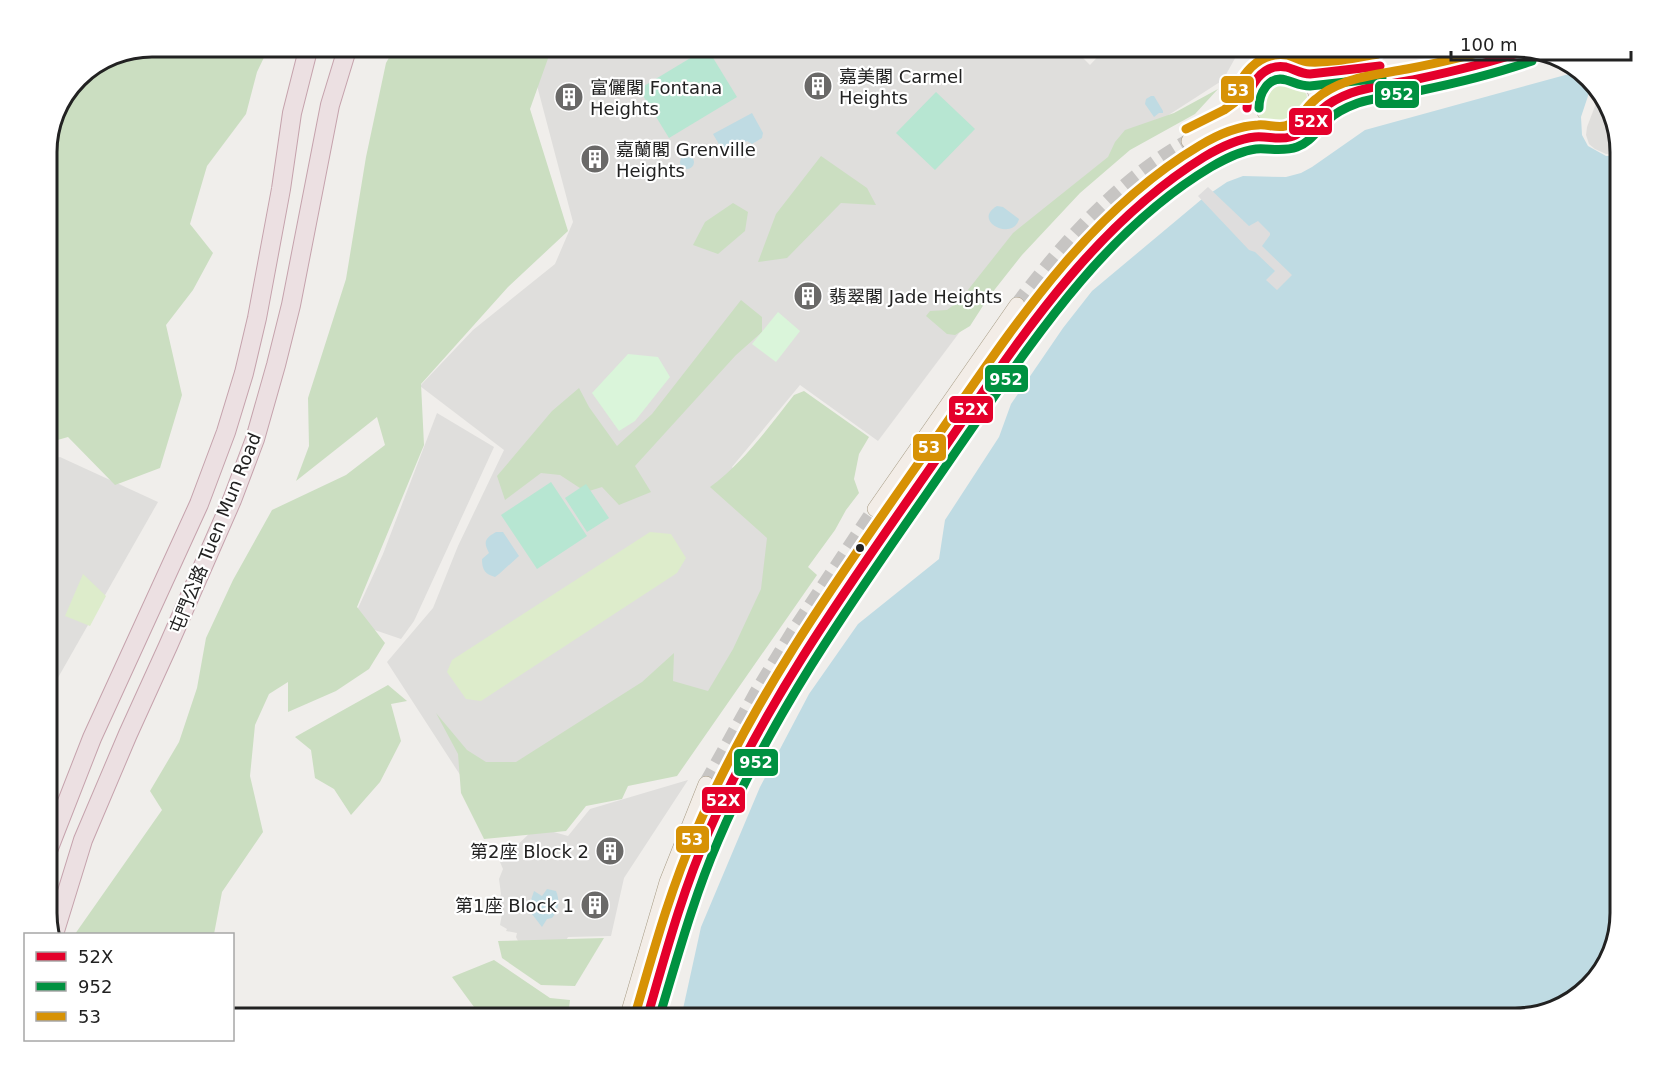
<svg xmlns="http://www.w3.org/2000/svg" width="1667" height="1065" viewBox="0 0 1667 1065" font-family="'DejaVu Sans','Noto Sans TC',sans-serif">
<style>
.residential{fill:#dfdedc}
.grass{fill:#ddeccb}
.forest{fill:#cbdec1}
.park{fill:#daf5da}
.pitch{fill:#b7e6d2}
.water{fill:#bfdbe3}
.pier{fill:#dedddd}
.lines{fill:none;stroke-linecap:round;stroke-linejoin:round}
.canal{stroke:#bfdbe3;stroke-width:12}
.primary-tunnel{stroke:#c7c5c3;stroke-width:15;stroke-dasharray:15 8;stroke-linecap:butt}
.street-casing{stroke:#c9c8c7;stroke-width:10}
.secondary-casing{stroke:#999a82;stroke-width:15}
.primary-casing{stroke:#a79c86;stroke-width:16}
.highway-casing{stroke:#c5a2ac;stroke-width:20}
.street{stroke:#fdfcfc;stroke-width:9}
.secondary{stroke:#f4f4ed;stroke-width:14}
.primary{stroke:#f3ede7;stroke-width:15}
.highway{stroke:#ece0e2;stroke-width:18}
.bus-1-casing{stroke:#fff;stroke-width:14}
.bus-2-casing{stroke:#fff;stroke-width:14}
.bus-3-casing{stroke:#fff;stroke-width:14}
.bus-1{stroke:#e4002b;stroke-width:9}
.bus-2{stroke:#009140;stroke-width:9}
.bus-3{stroke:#d79205;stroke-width:9}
.bus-dot{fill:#222;stroke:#fff;stroke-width:2}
.labels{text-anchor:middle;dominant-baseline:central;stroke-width:4.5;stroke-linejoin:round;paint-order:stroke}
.poi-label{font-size:18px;fill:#222;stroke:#fff;text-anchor:start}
.street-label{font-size:18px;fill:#222;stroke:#fff}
.rim{fill:none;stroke:#222;stroke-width:3}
.line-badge{stroke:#fff;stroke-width:2}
.badge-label{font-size:16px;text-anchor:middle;font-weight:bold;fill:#fff}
</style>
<rect width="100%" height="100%" fill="#f0eeeb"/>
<g class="residential">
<path d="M1071 46 1090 65 1107 47H1237L1239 51 1223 80 1153 125 1121 151 1016 257 878 441 800 385 732 467 780 534V593L709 697 466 784 387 662 433 608 458 546 504 450 420 386 473 330 555 264 573 222 530 59 540 47Z"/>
<path d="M1600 93 1607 100 1620 153 1606 154 1595 149 1589 144 1586 135 1587 127Z"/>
<path d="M437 413 494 447 414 621 401 639 357 624 353 619 383 554Z"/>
<path d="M60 457 158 502 47 697V460Z"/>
<path d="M688 780 624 878 611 936 568 937 558 955 518 941 516 937 517 933 506 931 507 929 500 925 502 914 499 903 501 894 499 879 503 869 500 862 536 827 568 836 590 809Z"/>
</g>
<g class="grass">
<circle cx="1282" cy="104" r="26"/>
<path d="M650 532 671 534 686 558 677 573 481 701 466 699 447 672 452 660Z"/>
<path d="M83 574 106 596 90 626 65 616Z"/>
</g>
<g class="forest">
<path d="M152 47H269L257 72 246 114 207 166 190 224 213 253 193 290 166 325 182 395 160 468 115 485 68 437 47 443V146L78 77 112 54Z"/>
<path d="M395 47H556L551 50 530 109 568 231 508 287 421 384 424 445 357 607 385 643 369 669 336 691 288 712V682L269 694 255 725 250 776 263 832 222 892 214 934H75L162 810 150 791 179 742 197 688 206 638 233 580 272 510 346 475 385 445 377 417 296 481 309 446 308 398 346 279 366 157 386 63Z"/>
<path d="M1218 89 1195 114 1130 150 1080 193 1022 255 988 298 970 326 955 335 947 334 926 316 930 311 947 310 960 300 1013 233 1108 157 1115 142 1125 130 1174 113Z"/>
<path d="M821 156 867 188 876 205 841 203 787 258 758 262 776 214Z"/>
<path d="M733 203 748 212 745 231 718 254 693 245 705 222Z"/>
<path d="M741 300 762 317V332L736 355 635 466 651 492 619 505 602 487 586 492 560 475 541 473 505 500 497 476 552 411 579 388 589 407 617 446 652 414Z"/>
<path d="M804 391 869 437 859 454 854 479 859 493 846 510 835 530 808 567 817 575 677 776 628 786 622 799 586 806 566 831 484 839 461 793 458 754 436 713 467 750 486 762H516L642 682 674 653 673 681 708 691 733 649 761 589 767 538 710 487C744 462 768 428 794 395Z"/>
<path d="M388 685 407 701 391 704 401 741 380 782 351 815 334 789 315 778 311 750 295 737Z"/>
<path d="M604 938 575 986 541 985 502 958 498 941Z"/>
<path d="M494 960 550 998 570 1000 568 1018H468L474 1007 452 977Z"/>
</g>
<g class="park">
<path d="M778 312 800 331 776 362 752 344Z"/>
<path d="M628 354 658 357 670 377 635 421 619 431 592 393Z"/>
</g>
<g class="pitch">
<path d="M707 48 737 97 669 138 639 89Z"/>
<path d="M936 92 975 129 935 170 896 133Z"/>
<path d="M551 482 587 536 537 569 501 515Z"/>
<path d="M586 484 609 518 587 532 565 498Z"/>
</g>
<g class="water">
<path d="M1580 71 1592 84 1581 117 1582 135 1588 146 1606 156H1620V913L1603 971 1567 1005 1515 1018H681L701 927 760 787 809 694 858 624 939 559 945 520 999 437 1011 404 1063 328 1092 291 1202 199 1227 182 1243 176 1286 177 1301 173 1312 167 1365 130Z"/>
<path d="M1151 96H1154L1163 111V113H1159L1154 117 1145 104 1146 99Z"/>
<path d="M752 113 763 133 762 138 752 144 747 141 724 153 713 134Z"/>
<circle cx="687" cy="162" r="7"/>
<path d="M997 206 1003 207 1019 219C1013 242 971 221 997 206Z"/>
<path d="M496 532H503L519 556 499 574 495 577C485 574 482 570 482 559L489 553C483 542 485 538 496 532Z"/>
<path d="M547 889 556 891C560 900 559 910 552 918L547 919 542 927 528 909 534 891 542 896Z"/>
</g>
<path class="pier" d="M1208 187 1249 226 1258 221 1270 233V235L1262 246 1292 275 1277 290 1266 280 1275 271 1255 252 1249 250 1198 196Z"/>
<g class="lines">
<path class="canal" d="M47 268 49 275H47"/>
<g class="primary-tunnel">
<path d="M1017 305C1065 242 1119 180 1189 141"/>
<path d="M706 784 757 692 792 634 875 509"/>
</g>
<g class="street-casing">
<g id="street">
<path d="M1320 46 1321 51"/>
<path d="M1308 48 1312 46"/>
<path d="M1080 53 1087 46"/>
<path d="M963 383C975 387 984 380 991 372"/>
</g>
</g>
<g class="secondary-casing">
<path id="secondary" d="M1260 46 1271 69"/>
</g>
<g class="primary-casing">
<g id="primary">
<path d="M1303 74 1353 71 1405 62 1465 46"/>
<path d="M1315 115 1333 102 1353 92 1455 72 1528 50"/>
<path d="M1189 141 1230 120 1247 108"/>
<path d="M875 509 1017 305"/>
<path d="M627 1018 667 882 706 784"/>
<path d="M647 1018C665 956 682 894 708 834 769 689 865 563 954 434 1008 356 1063 274 1134 210 1151 195 1168 180 1187 168 1201 158 1217 148 1234 142 1239 140 1247 138 1253 137 1275 135 1300 144 1313 119 1317 111 1318 102 1316 93 1313 83 1305 73 1294 69 1253 55 1223 115 1272 137"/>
</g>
</g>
<g class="highway-casing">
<g id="highway">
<path d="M47 853 92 738 199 504 226 432 244 373 257 318 281 189 292 113 309 46"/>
<path d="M54 934 83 840 128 734 168 646 232 500 255 439 276 365 291 305 330 105 348 46"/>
</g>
</g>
<use href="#street" class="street"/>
<use href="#secondary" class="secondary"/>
<use href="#primary" class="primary"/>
<use href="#highway" class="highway"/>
<g class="bus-1-casing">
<g id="bus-1">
<path d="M1247 108C1247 87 1262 63 1286 67 1294 69 1301 74 1310 74L1380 66"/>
<path d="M647 1018C665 956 682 892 708 833 770 691 862 567 949 441 1021 337 1094 225 1204 157 1219 148 1237 139 1255 137 1267 136 1279 140 1290 137 1305 133 1310 119 1321 110 1330 102 1340 97 1351 93 1371 86 1392 84 1413 80 1451 72 1490 63 1527 50"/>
</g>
</g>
<g class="bus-2-casing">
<g id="bus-2">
<path d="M1259 108C1259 94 1268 75 1286 80 1294 82 1300 86 1310 86L1382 78"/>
<path d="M659 1018C677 959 693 899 718 841 778 699 872 574 959 447 1030 345 1102 232 1211 167 1225 159 1240 151 1256 149 1270 148 1283 152 1297 147 1311 142 1317 130 1328 120 1336 112 1347 107 1358 103 1377 97 1398 95 1418 91 1457 83 1495 74 1532 61"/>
</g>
</g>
<g class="bus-3-casing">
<g id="bus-3">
<path d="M1186 129 1224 110 1235 102C1237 76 1259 51 1287 55 1295 57 1302 62 1309 62 1332 63 1356 58 1378 54"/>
<path d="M635 1015C653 953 670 890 696 831 758 686 852 559 941 431 1014 326 1088 212 1199 146 1217 135 1237 126 1258 125 1267 124 1276 128 1285 126 1299 123 1305 107 1316 99 1325 91 1335 86 1346 82 1365 75 1386 73 1407 69 1438 63 1470 56 1501 46"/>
</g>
</g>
<use href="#bus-1" class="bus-1"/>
<use href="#bus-2" class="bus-2"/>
<use href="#bus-3" class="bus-3"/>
</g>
<defs>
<g id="building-disc" transform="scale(1.5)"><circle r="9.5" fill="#6a6968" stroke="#fff"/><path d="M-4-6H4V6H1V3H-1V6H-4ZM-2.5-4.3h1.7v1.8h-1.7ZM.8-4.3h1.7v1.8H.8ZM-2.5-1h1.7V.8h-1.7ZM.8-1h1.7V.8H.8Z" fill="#fff"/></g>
</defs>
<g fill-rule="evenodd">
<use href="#building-disc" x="818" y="86"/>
<use href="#building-disc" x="569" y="97"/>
<use href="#building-disc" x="595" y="159"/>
<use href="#building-disc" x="808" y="296"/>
<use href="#building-disc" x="610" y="851"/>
<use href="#building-disc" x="595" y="905"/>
</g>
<circle class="bus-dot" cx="860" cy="548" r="5"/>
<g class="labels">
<g class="poi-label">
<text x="839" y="76">嘉美閣 Carmel<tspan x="839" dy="21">Heights</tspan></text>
<text x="590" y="87">富儷閣 Fontana<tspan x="590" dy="21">Heights</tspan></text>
<text x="616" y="149">嘉蘭閣 Grenville<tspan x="616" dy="21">Heights</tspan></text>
<text x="829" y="296">翡翠閣 Jade Heights</text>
<text x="589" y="851" text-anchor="end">第2座 Block 2</text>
<text x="574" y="905" text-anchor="end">第1座 Block 1</text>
</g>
<g class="street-label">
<text transform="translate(215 533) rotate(-68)">屯門公路 Tuen Mun Road</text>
</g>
</g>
<path d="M0 0H1667V1065H0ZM152 57H1515A95 95 0 0 1 1610 152V913A95 95 0 0 1 1515 1008H152A95 95 0 0 1 57 913V152A95 95 0 0 1 152 57Z" fill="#fff" fill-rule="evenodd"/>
<path class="rim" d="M152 57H1515A95 95 0 0 1 1610 152V913A95 95 0 0 1 1515 1008H152A95 95 0 0 1 57 913V152A95 95 0 0 1 152 57Z"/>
<g class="line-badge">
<rect x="1220" y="75" width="35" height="29" rx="6" fill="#d79205"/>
<rect x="1374" y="80" width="46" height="29" rx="6" fill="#009140"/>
<rect x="1288" y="107" width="45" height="29" rx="6" fill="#e4002b"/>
<rect x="984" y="364" width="45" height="29" rx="6" fill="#009140"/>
<rect x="948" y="395" width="46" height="29" rx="6" fill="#e4002b"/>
<rect x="912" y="433" width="35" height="29" rx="6" fill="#d79205"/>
<rect x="733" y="748" width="46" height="29" rx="6" fill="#009140"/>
<rect x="701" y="786" width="45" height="28" rx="6" fill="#e4002b"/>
<rect x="675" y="825" width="35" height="29" rx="6" fill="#d79205"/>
</g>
<g class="badge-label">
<text x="1238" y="96">53</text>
<text x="1397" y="100">952</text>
<text x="1311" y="127">52X</text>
<text x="1006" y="385">952</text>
<text x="971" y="415">52X</text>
<text x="929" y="453">53</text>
<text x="756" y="768">952</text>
<text x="723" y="806">52X</text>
<text x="692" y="845">53</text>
</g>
<rect x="24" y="933" width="210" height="108" fill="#ffffff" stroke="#a7a7a7" stroke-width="1.5"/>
<rect x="36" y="952" width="30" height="9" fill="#e4002b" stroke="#a7a7a7" stroke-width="1.5"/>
<text x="78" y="963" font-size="18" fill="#222222">52X</text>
<rect x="36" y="982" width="30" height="9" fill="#009140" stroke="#a7a7a7" stroke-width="1.5"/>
<text x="78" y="993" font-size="18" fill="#222222">952</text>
<rect x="36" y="1012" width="30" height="9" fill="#d79205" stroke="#a7a7a7" stroke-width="1.5"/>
<text x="78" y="1023" font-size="18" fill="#222222">53</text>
<path d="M1451 51v9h180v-9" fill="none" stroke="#222222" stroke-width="3"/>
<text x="1460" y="51" font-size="18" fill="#222222" stroke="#ffffff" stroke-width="4.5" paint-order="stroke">100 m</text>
</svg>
